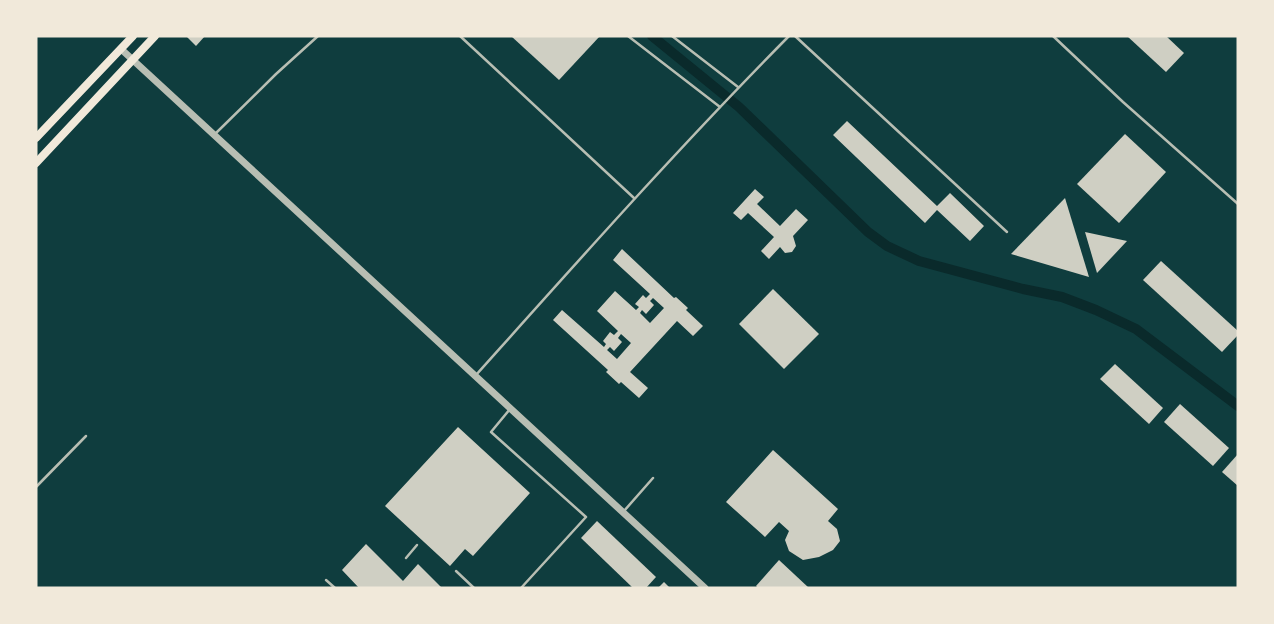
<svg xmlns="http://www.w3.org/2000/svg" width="1274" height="624" viewBox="0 0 1274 624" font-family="'DejaVu Sans',sans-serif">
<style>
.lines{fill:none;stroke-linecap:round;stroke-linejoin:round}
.canal{stroke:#0a2a2b;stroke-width:10}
.building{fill:#cfcfc3;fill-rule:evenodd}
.service{stroke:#b8beb3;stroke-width:2.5}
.tertiary{stroke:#b8beb3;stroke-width:7}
.secondary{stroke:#f1e9da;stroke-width:8}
</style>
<rect width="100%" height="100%" fill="#0f3d3e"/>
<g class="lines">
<path class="canal" d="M652 36 739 107 868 232 887 246 919 261 1023 289 1062 297 1096 310 1136 329 1238 406"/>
</g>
<g class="building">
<path d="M186 36H205L196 46Z"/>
<path d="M511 36H600L559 80Z"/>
<path d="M1127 36H1166L1184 53 1166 72Z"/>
<path d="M847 121 937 206 950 193 984 226 970 241 937 210 925 223 833 135Z"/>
<path d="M1125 134 1166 172 1119 223 1077 184Z"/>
<path d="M755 189 764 197 757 204 780 226 796 209 808 220 793 236 796 246 792 252 785 253 780 247 769 259 761 251 774 237 748 213 741 220 733 213Z"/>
<path d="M1065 198 1089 277 1011 254Z"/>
<path d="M1085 232 1127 241 1097 273Z"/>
<path d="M622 249 674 298 676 297 688 308 686 310 703 326 693 336 677 321 630 372 648 388 639 398 621 382 619 384 606 372 608 370 553 320 562 310 604 347 606 344 603 341 610 332 614 335 618 331 597 311 615 291 636 310 639 307 635 304 643 295 646 298 650 294 613 260ZM653 298 664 308 650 323 640 313 642 310 646 314 654 305 650 301ZM621 334 631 343 617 359 607 350 610 347 614 351 622 342 618 338Z"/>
<path d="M1161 261 1238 331V335L1222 352 1143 280Z"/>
<path d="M773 289 819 334 784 369 739 324Z"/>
<path d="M1115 364 1163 408 1149 424 1100 379Z"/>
<path d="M1180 404 1229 448 1213 466 1164 422Z"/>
<path d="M458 427 530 493 473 556 465 549 450 566 385 506Z"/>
<path d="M773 450 838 509 828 521 837 529 840 541 833 550 819 557 803 560 789 551 785 540 789 531 779 522 765 537 726 502Z"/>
<path d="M1238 454V486L1222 472Z"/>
<path d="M597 521 656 577 646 588H633L581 538Z"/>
<path d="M366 544 403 581 418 564 442 588H359L342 570Z"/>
<path d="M779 560 809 588H758L756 586Z"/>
<path d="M664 582 670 588H658Z"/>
</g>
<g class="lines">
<g class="service">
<path d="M460 36 634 198"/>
<path d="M628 36 720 107"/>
<path d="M672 36 738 87"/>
<path d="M795 36 1007 232"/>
<path d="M1053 36 1123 102 1238 204"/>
<path d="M214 135 276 74 318 36"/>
<path d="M476 375C579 260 681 145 789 36"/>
<path d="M510 409 491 432 586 517 521 588"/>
<path d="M36 487 86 436"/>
<path d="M624 511 653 478"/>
<path d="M406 558 417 545"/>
<path d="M456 571 474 588"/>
<path d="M326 580 335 588"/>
</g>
<path class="tertiary" d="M121 49 705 588"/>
<g class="secondary">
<path d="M36 138 133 36"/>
<path d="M36 163 155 36"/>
</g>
</g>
<rect width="1274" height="624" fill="none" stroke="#f1e9da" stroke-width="75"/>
</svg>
